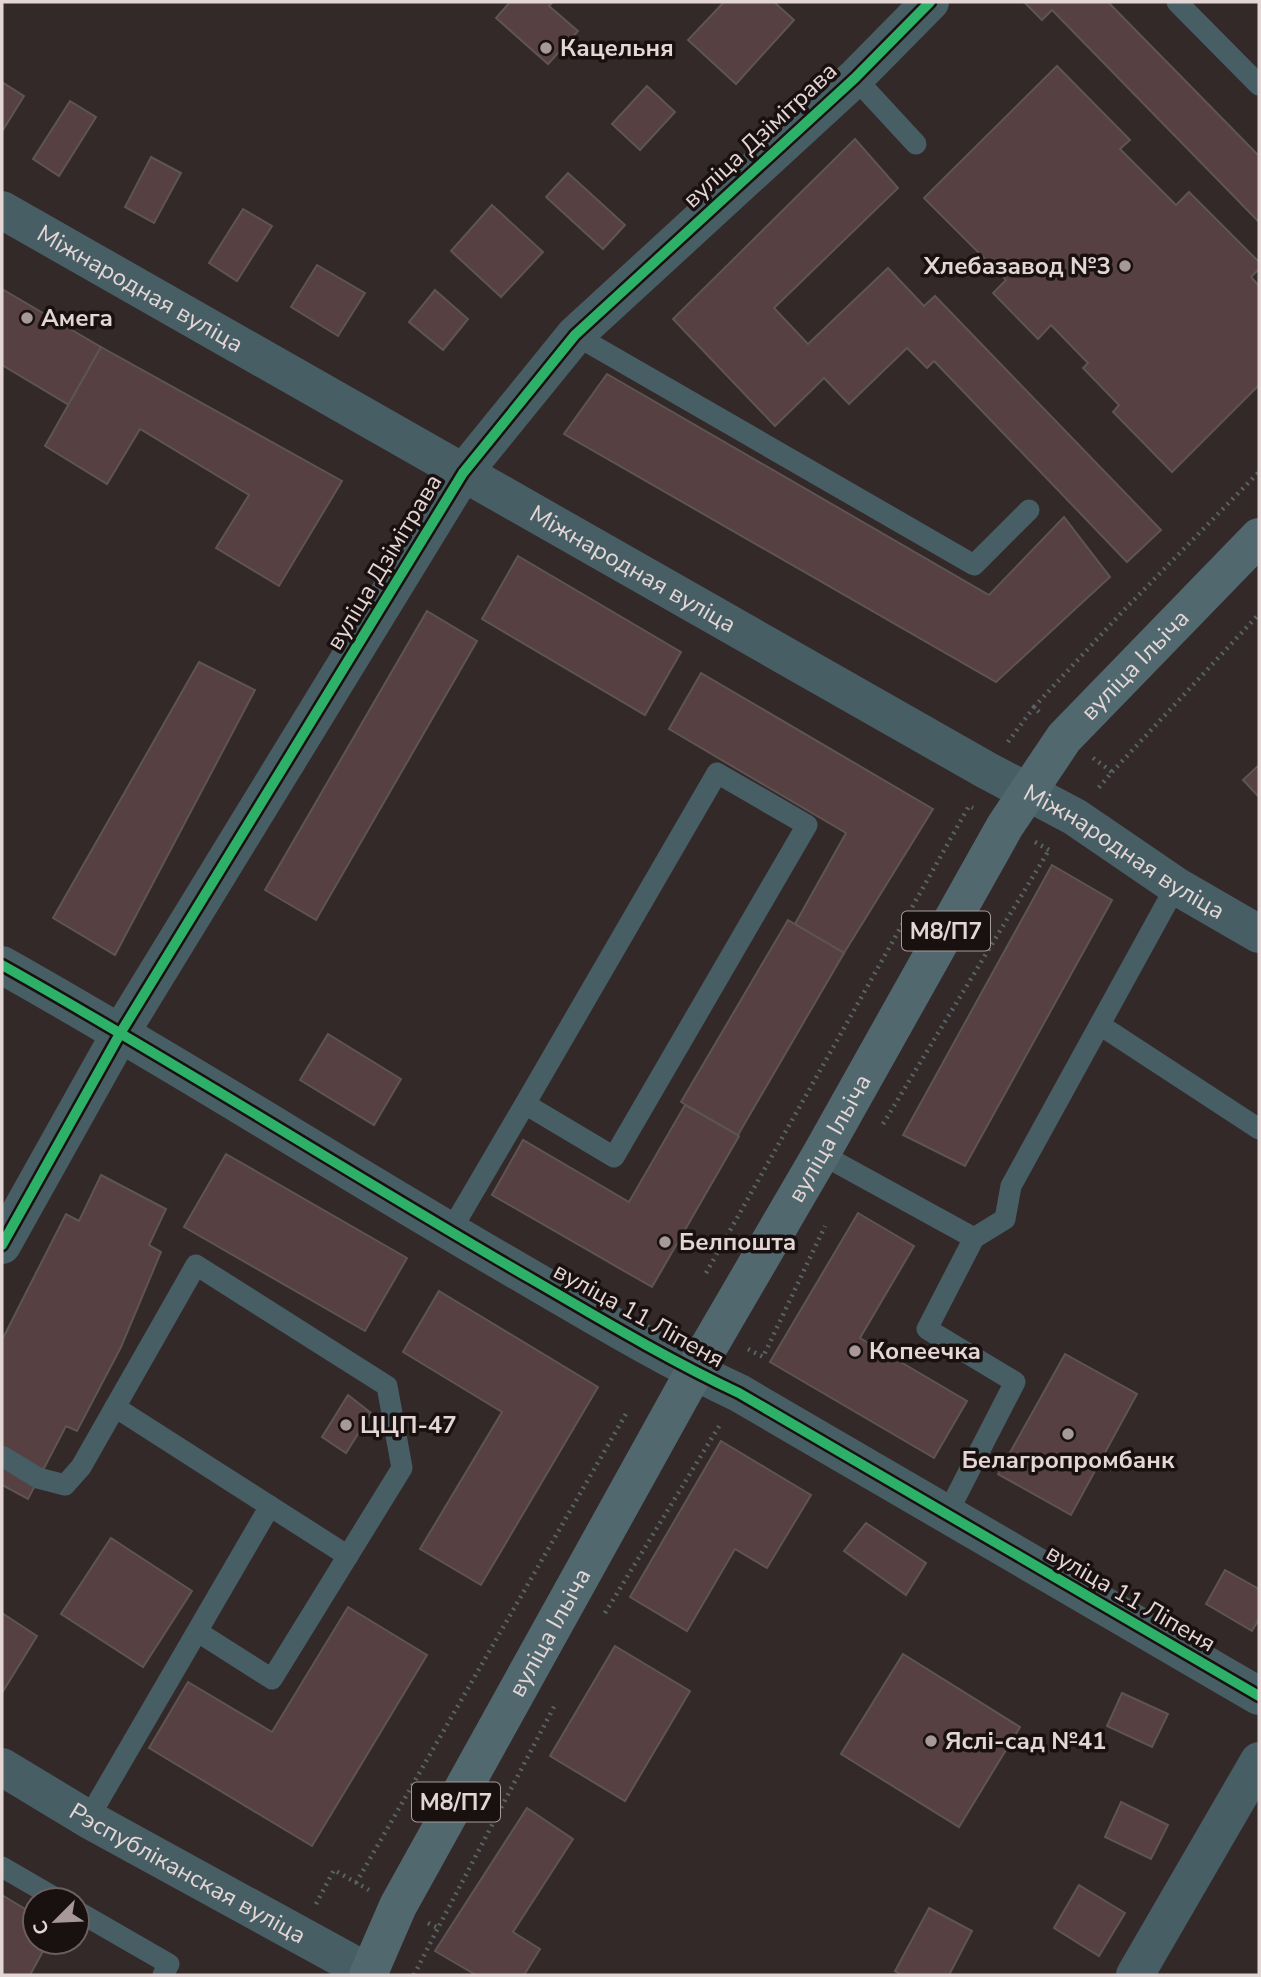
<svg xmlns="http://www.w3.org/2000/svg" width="1261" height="1977" viewBox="0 0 1261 1977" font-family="'Nunito Sans',sans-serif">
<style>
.building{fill:#564042;stroke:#5e5454;stroke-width:2}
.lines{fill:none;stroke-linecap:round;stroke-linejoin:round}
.path{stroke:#586367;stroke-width:4.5;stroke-dasharray:2 5;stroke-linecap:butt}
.service{stroke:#485e65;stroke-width:21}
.minor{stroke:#485e65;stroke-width:38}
.tertiary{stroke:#485e65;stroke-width:38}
.primary{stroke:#51686f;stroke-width:38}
.cycleway-casing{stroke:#191010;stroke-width:15}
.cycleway{stroke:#2db169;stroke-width:10}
.poi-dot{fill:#a79999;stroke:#191010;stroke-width:2.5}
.labels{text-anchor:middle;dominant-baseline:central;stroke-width:7;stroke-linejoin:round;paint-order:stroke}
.shield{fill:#191010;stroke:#a89b9b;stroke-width:2}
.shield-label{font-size:23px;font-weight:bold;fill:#e5d6d6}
.poi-label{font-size:24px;font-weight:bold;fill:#e5d6d6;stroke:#191010;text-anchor:start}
.street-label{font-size:24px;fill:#e5d6d6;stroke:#191010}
</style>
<rect width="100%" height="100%" fill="#342929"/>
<g class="building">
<path d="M510 2H553L549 6 578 31 548 64 496 18Z"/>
<path d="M724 2H774L794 20 736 84 688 40Z"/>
<path d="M1024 2H1108L1259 156V222L1052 10 1042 20Z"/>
<path d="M1057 66 1130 140 1120 149 1176 205 1189 192 1259 262V269L1251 277 1259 286V385L1172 472 1113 412 1119 405 1083 368 1088 363 1051 325 1038 339 993 293 1006 280 924 198Z"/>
<path d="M2 82 24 96 3 130 2 129Z"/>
<path d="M647 86 675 112 640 150 612 124Z"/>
<path d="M70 101 96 117 59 176 33 159Z"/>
<path d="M855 139 898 188 774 308 808 344 888 268 924 306 935 296 1161 530 1127 562 934 361 927 368 907 348 849 404 824 378 775 426 673 319Z"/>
<path d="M151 157 181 173 154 223 125 207Z"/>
<path d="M568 173 625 225 603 249 546 197Z"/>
<path d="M492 205 543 252 501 297 451 251Z"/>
<path d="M243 209 272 226 237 281 209 263Z"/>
<path d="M317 265 365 293 338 336 291 307Z"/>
<path d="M2 289 101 347 69 405 2 365Z"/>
<path d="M435 290 468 319 443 350 409 322Z"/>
<path d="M101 347 342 481 279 586 216 548 249 495 140 429 107 484 45 446Z"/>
<path d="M607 374 989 595 1064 517 1110 577 996 682 564 434Z"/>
<path d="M518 556 681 652 645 715 482 619Z"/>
<path d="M427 611 477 641 316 920 265 890Z"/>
<path d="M199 662 255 690 115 955 53 918Z"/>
<path d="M701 673 933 809 844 953 795 924 846 833 669 729Z"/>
<path d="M1259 765V797L1243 780Z"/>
<path d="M1052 865 1112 900 965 1166 903 1135Z"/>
<path d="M788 920 844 953 738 1135 681 1102Z"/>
<path d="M328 1034 401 1079 374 1125 300 1080Z"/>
<path d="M685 1105 739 1136 652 1287 492 1195 523 1140 629 1202Z"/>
<path d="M226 1154 407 1258 365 1331 184 1227Z"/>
<path d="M101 1175 166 1209 149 1245 161 1252 121 1347 77 1431 66 1426 28 1499 2 1485V1340L66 1214 79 1221Z"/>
<path d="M858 1213 914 1246 860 1338 967 1401 934 1458 770 1362Z"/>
<path d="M439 1291 598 1387 481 1585 420 1549 502 1412 403 1352Z"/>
<path d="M1065 1354 1137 1394 1071 1515 998 1474Z"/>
<path d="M348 1395 371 1413 346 1453 322 1437Z"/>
<path d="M721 1441 811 1495 767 1568 735 1549 687 1631 630 1597Z"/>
<path d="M866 1523 926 1563 906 1595 844 1551Z"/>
<path d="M111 1538 192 1591 143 1667 61 1614Z"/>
<path d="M1225 1570 1259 1589V1619L1252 1631 1206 1604Z"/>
<path d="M348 1607 427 1655 312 1846 149 1748 188 1682 272 1732Z"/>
<path d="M2 1613 37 1636 2 1693Z"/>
<path d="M615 1646 690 1691 625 1801 550 1756Z"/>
<path d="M903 1654 1020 1727 959 1827 841 1754Z"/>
<path d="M1122 1693 1168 1714 1152 1747 1107 1726Z"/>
<path d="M1121 1802 1168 1825 1151 1859 1105 1837Z"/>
<path d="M527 1808 573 1839 513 1932 540 1949 524 1975H476L435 1951Z"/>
<path d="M1079 1885 1125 1913 1099 1956 1054 1928Z"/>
<path d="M2 1895 35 1915V1942H48L30 1975H2Z"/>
<path d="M929 1908 972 1931 949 1975H902L895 1971Z"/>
</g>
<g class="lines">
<g class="path">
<path d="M1039 712 1034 707 1125 609 1259 472"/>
<path d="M1008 742 1034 707"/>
<path d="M1093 758 1112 772 1096 791"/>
<path d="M1112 772 1259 614"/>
<path d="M1035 842 1049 850 1051 846"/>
<path d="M883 1124 1049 850"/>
<path d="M706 1273 969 806 973 808"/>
<path d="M748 1349 763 1357 825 1226"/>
<path d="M605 1613 721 1423"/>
<path d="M356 1883 627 1412"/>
<path d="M316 1904 334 1870 369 1890"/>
<path d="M428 1923 438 1928 556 1703"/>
<path d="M414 1975 438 1928"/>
</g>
<g class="service">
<path d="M1177 2 1259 85"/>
<path d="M855 78 916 144"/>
<path d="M575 335 974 565 1029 510"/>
<path d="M1100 1025 1259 1129"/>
<path d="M821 1154 974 1238 927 1329 1015 1382 947 1514"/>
<path d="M450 1232 525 1104 614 1157 807 825 717 773 525 1104"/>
<path d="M974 1238 1005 1219 1011 1186 1176 886"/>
<path d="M115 1407 348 1556"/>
<path d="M2 1456 38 1478 65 1485 81 1467 196 1265 387 1386 402 1468 272 1679 198 1632"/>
<path d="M88 1819 270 1506"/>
<path d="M2 1867 59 1900"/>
<path d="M77 1911 169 1964 163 1975"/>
</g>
<g class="minor">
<path id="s1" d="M2 210 986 770 1075 817 1176 886 1259 934"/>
<path d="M2 965C182 1066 356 1178 535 1281 602 1320 669 1360 739 1393L1259 1696"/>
<path d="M2 1245 121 1032 463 473 575 335 855 78 930 2"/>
<path id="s2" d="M2 1767 88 1819 369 1973"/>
</g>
<path class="tertiary" d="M1135 1975 1259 1761"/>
<path class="primary" id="s3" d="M368 1975 398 1906 694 1372 821 1154 1005 826 1064 738 1259 537"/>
<g class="cycleway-casing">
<g id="cycleway">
<path d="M2 965C182 1066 356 1178 535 1281 602 1320 669 1360 739 1393L1259 1696"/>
<path d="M2 1245 121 1032 463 473 575 335 855 78 930 2"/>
</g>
</g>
<use href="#cycleway" class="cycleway"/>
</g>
<g class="poi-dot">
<circle cx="546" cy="48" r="7"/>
<circle cx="1125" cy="266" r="7"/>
<circle cx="27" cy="318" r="7"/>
<circle cx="665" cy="1242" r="7"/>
<circle cx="855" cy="1351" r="7"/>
<circle cx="346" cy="1425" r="7"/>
<circle cx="1068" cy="1434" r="7"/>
<circle cx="931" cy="1741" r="7"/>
</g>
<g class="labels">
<g class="shield">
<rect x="902" y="911.5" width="88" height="39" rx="5"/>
<rect x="412" y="1782.5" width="88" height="39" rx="5"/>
</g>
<g class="shield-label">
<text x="946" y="931">М8/П7</text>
<text x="456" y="1802">М8/П7</text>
</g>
<g class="poi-label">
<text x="560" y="48">Кацельня</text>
<text x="1111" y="266" text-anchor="end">Хлебазавод №3</text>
<text x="41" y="318">Амега</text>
<text x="679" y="1242">Белпошта</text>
<text x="869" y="1351">Копеечка</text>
<text x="360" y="1425">ЦЦП-47</text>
<text x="1068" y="1460" text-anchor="middle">Белагропромбанк</text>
<text x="945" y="1741">Яслі-сад №41</text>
</g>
<g class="street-label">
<text transform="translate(760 135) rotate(-43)">вуліца Дзімітрава</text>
<text stroke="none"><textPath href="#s1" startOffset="159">Міжнародная вуліца</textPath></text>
<text transform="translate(384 562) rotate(-59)">вуліца Дзімітрава</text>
<text stroke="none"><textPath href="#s1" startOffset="726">Міжнародная вуліца</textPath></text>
<text stroke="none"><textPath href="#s3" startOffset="1522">вуліца Ільіча</textPath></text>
<text stroke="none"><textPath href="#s1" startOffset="1293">Міжнародная вуліца</textPath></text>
<text stroke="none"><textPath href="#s3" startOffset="956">вуліца Ільіча</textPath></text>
<text transform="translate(639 1315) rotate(29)">вуліца 11 Ліпеня</text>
<text transform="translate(1131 1598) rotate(30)">вуліца 11 Ліпеня</text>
<text stroke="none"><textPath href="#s3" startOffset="388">вуліца Ільіча</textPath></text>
<text stroke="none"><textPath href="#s2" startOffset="214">Рэспубліканская вуліца</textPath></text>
</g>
</g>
<rect width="1261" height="1977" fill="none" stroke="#e5d6d6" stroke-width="7"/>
<g transform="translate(56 1921) rotate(246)"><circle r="33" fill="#191010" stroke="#6b5f5f" stroke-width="2"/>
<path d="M0-5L12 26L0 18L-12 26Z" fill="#a79999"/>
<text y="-10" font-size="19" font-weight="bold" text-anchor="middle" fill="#e5d6d6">С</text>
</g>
</svg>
